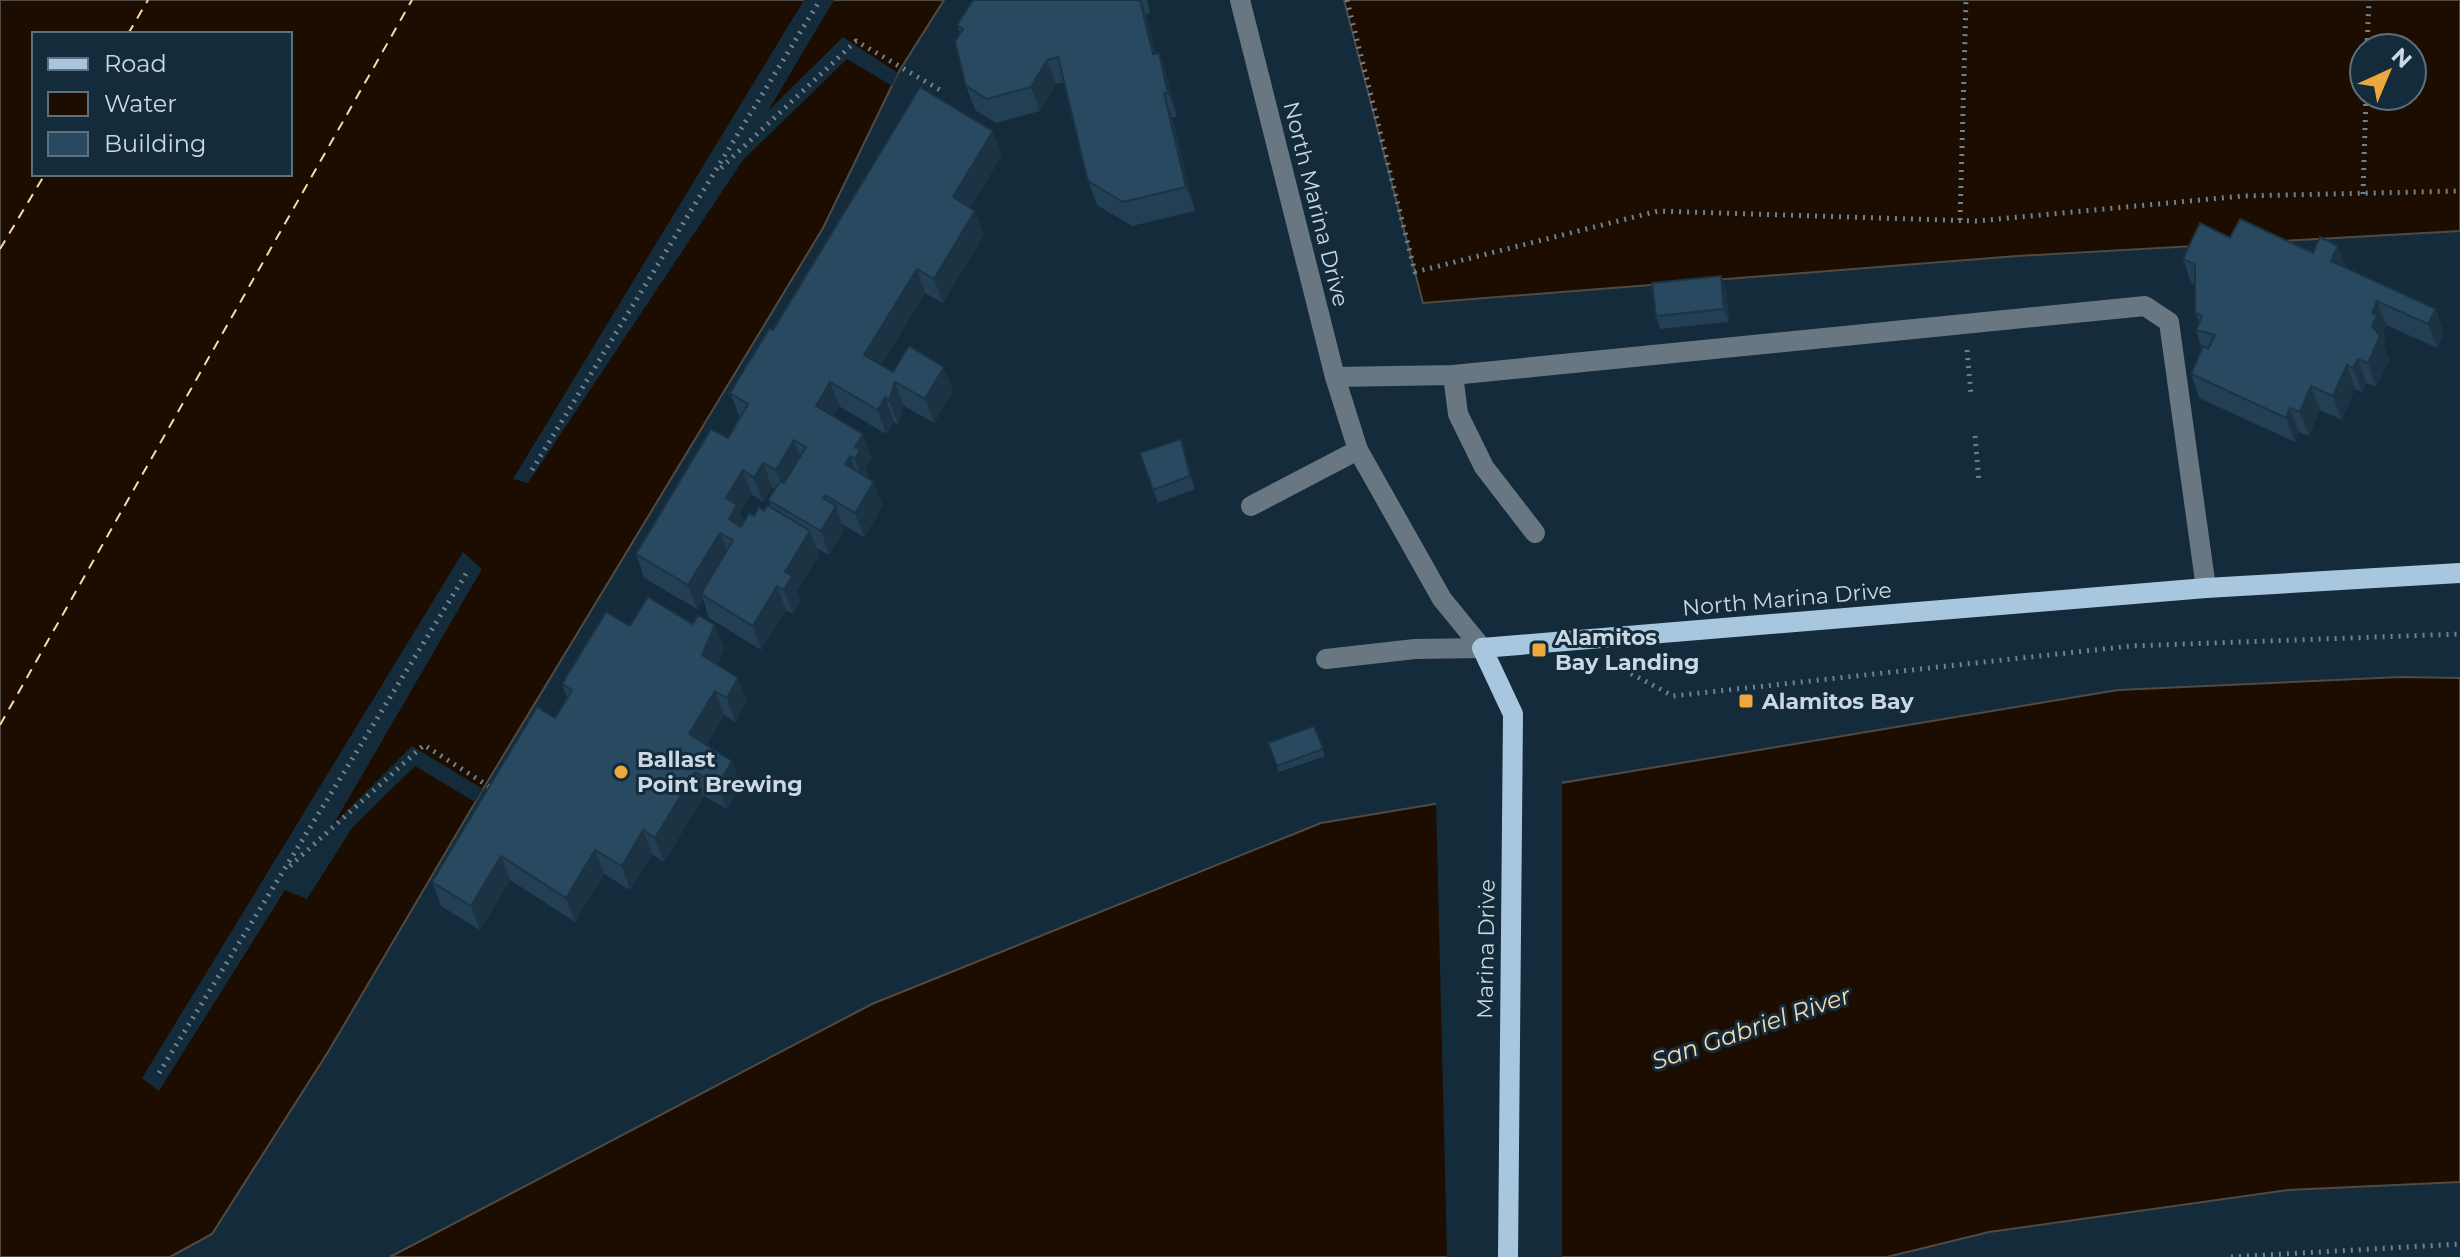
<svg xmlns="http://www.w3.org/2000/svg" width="2460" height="1257" viewBox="0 0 2460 1257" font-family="Montserrat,sans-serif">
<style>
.water{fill:#1c0d00;stroke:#504a44;stroke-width:2;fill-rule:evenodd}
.pier{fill:#132b3b}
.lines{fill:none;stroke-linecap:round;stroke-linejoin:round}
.ferry{stroke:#fad9ac;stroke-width:2;stroke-dasharray:10 8;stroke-linecap:butt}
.path{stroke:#6f828f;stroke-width:5;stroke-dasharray:2 6;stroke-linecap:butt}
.minor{stroke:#687782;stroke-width:20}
.major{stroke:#a8c7de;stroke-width:20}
.wall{fill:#223f53;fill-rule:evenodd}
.shaded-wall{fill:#1c3343}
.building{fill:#284960;stroke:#1c3343;stroke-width:2}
.poi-dot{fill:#eda83b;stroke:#132b3b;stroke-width:3}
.labels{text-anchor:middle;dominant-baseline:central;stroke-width:6;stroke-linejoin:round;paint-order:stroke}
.street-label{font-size:22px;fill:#cad8e3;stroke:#132b3b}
.poi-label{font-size:22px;font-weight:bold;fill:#cad8e3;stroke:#132b3b;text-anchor:start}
.water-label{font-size:24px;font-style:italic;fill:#fad9ac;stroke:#132b3b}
</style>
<rect width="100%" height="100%" fill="#132b3b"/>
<g class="water">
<path d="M0 0H944L898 73 823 228 483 789 328 1052 212 1234 170 1257H0ZM34 34H290V174H34Z"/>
<path d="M1344 0H2460V231L2017 256 1423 303ZM2364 48H2412V96H2364Z"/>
<path d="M2401 677 2460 678V1182L2288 1190 1989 1232 1887 1257H390L872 1004 1321 823 2118 690Z"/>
</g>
<g class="pier">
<path d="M804 0H834L768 111 843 37 898 73 892 86 847 59 743 160 528 483 513 479Z"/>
<path d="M463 552 482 569 333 825 412 746 483 789 475 802 415 766 352 828 307 899 285 890 159 1091 142 1078Z"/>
<path d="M1562 779V1257H1447L1436 800Z"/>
</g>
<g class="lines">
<g class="ferry">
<path d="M128 34 148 0"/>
<path d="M0 249 45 174"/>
<path d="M0 725 412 0"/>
</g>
<g class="path">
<path d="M1347 0 1415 272 1658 211 1978 221 2242 196 2460 191"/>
<path d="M2367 48 2369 0"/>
<path d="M721 168 856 41 940 90"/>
<path d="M2363 194 2366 96"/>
<path d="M1960 220 1966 0"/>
<path d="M1967 350 1971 394"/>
<path d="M1975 436 1979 483"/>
<path d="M532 470 820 0"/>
<path d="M1617 666 1673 696 2131 646 2460 634"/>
<path d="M290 866 424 745 493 789"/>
<path d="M159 1073 469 569"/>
<path d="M2231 1257 2460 1244"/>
</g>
<g class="minor">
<path d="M1240 0 1335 377 1358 450 1442 599 1482 648"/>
<path d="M1453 375 1458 414 1484 467 1535 533"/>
<path d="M1335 377 1453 375 2145 306 2169 322 2206 588"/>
<path d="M1251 506 1358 450"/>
<path d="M1326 659 1415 649 1482 648"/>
</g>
<path class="major" d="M1508 1257 1513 714 1482 648 2206 588 2460 573"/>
</g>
<g class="wall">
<path d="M973 0H1147L1150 13 1146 15 1156 54 1159 53 1167 77 1177 117H1172L1195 211 1132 226 1097 205 1088 181 1064 82 1056 84 1040 111 996 123 975 110 966 86 960 34 957 25Z"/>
<path d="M1002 155 970 208 975 211 984 235 943 303 925 293 881 365 893 372 953 391 934 423 904 406 898 424 894 422 886 434 839 406 833 416 872 458 866 468 869 474 867 478 874 482 883 506 864 537 842 524 844 530 829 555 816 548 819 555 797 591 800 600 793 614 786 610 761 650 709 618 703 599 697 609 644 578 636 554 728 438 740 418 730 393 773 330ZM772 487 775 489 768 500 771 507 744 522 740 513 751 494 763 502Z"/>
<path d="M2230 238 2347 268 2444 333 2437 348 2386 325 2383 332 2386 339 2383 345 2389 360 2376 387 2366 383 2362 392 2355 389 2342 420 2320 410 2309 436 2299 432 2295 442 2199 398 2191 374 2202 349 2196 330 2199 323 2195 313V285L2191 283 2183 259Z"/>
<path d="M1726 289 1729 322 1660 329 1656 316Z"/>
<path d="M1185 452 1195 489 1158 503 1140 453Z"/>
<path d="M715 625 724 649 717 665 747 702 735 722 724 715 706 745 741 785 727 809 704 796 664 862 652 854 630 890 604 874 575 922 510 880 480 930 441 906 432 882 555 718 567 698 562 684 630 626Z"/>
<path d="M1314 726 1325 756 1279 772 1268 743Z"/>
</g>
<g class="shaded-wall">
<path d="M1140 0H1141L1146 15 1162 78 1153 54Z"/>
<path d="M1159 53 1167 77 1177 117 1168 93Z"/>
<path d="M1047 60 1056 84 1040 111 1031 87Z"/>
<path d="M1164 93 1172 117 1195 211 1186 187Z"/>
<path d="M993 131 1002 155 962 222 953 197Z"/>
<path d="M975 211 984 235 943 303 934 279Z"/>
<path d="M2338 246 2347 270 2331 261Z"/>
<path d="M917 269 925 293 873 379 864 355Z"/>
<path d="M1721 276 1726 289 1729 322 1724 309Z"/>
<path d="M2377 301 2386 325 2383 332 2386 339 2383 345 2389 360 2376 387 2368 363 2372 326V313Z"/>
<path d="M2436 309 2444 333 2437 348 2428 324Z"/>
<path d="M2358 359 2366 383 2362 392 2353 368Z"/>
<path d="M2347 365 2355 389 2342 420 2333 396Z"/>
<path d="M944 367 953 391 934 423 925 399Z"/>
<path d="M830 382 839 406 824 430 816 406Z"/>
<path d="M895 382 904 406 898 424 889 400Z"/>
<path d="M2311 386 2320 410 2309 436 2300 412Z"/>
<path d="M885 397 894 422 886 434 878 410Z"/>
<path d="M2290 408 2299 432 2295 442 2286 418Z"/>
<path d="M863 434 872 458 866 468 869 474 864 483 855 459V447Z"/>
<path d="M1181 439 1185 452 1195 489 1190 476Z"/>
<path d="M794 440 803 464 784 495 776 470Z"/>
<path d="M850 456 859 480 845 464Z"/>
<path d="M763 463 772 487 763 502 754 478Z"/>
<path d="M743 470 751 494 740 513 746 529 729 519 726 498Z"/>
<path d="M874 482 883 506 864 537 855 513Z"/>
<path d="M825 495 832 513 836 506 844 530 829 555 821 531 823 498Z"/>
<path d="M810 531 819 555 797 591 800 600 793 614 784 590 785 572Z"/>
<path d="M720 533 729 557 701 594 703 599 697 609 688 585Z"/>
<path d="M777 586 786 610 761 650 753 626Z"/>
<path d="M715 625 724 649 710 680 702 655Z"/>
<path d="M738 678 747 702 735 722 727 698Z"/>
<path d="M715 691 724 715 697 758 689 734Z"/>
<path d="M732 761 741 785 727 809 718 785Z"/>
<path d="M695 772 704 796 664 862 655 838Z"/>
<path d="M643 830 652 854 630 890 622 866Z"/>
<path d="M595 850 604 874 575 922 566 898Z"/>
<path d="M501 856 510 880 480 930 471 906Z"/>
</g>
<g class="building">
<path d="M973 0H1140L1153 54 1159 53 1168 93H1164L1186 187 1123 202 1088 181 1058 57 1047 60 1031 87 987 99 966 86 955 42 963 29 957 25Z"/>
<path d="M920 87 993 131 953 197 975 211 934 279 917 269 864 355 893 372 909 346 944 367 925 399 895 382 889 400 885 397 878 410 830 382 816 406 863 434 855 447 860 450 855 459 850 456 845 464 874 482 855 513 825 495 823 498 836 506 821 531 768 500 780 481 784 483 806 447 794 440 776 470 763 463 754 478 743 470 726 498 737 505 729 519 741 527 749 513 754 516 759 507 764 511 767 505 810 531 785 572 792 576 784 590 777 586 753 626 701 594 733 540 720 533 688 585 636 554 711 429 728 438 748 404 730 393 769 329 773 330Z"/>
<path d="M2240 219 2313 253 2320 237 2338 246 2331 261 2436 309 2428 324 2377 301 2372 313 2377 315 2372 326 2380 336 2368 363 2358 359 2353 368 2347 365 2333 396 2311 386 2300 412 2290 408 2286 418 2191 374 2203 346 2208 349 2215 335 2196 330 2202 316 2195 313V265L2183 259 2200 223 2230 238Z"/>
<path d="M1721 276 1724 309 1656 316 1652 283Z"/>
<path d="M1181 439 1190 476 1153 490 1140 453Z"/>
<path d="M648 597 693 624 698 615 715 625 702 655 738 678 727 698 715 691 689 734 732 761 718 785 695 772 655 838 643 830 622 866 595 850 566 898 501 856 471 906 432 882 537 707 555 718 572 690 562 684 606 612 630 626Z"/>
<path d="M1314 726 1323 749 1277 766 1268 743Z"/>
</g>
<g class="poi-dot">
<rect x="1531" y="642" width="16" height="16" rx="4"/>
<rect x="1738" y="693" width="16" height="16" rx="4"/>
<circle cx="621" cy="772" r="8"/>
</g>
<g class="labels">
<g class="street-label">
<text transform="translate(1316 204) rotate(76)">North Marina Drive</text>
<text transform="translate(1787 599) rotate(-5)">North Marina Drive</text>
<text transform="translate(1486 949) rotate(-89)">Marina Drive</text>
</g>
<g class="poi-label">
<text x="1555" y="637">Alamitos<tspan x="1555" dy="25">Bay Landing</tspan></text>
<text x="1762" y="701">Alamitos Bay</text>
<text x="637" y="759">Ballast<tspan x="637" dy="25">Point Brewing</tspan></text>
</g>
<g class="water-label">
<text transform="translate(1751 1028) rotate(-19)">San Gabriel River</text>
</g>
</g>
<rect x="32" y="32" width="260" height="144" fill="#132b3b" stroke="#5c707e" stroke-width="2"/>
<rect x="48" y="58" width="40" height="12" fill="#a8c7de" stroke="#5c707e" stroke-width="2"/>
<text x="104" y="72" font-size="24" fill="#cad8e3">Road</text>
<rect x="48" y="92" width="40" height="24" fill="#1c0d00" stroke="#5c707e" stroke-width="2"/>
<text x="104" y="112" font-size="24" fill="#cad8e3">Water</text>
<rect x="48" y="132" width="40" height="24" fill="#284960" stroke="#5c707e" stroke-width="2"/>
<text x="104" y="152" font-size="24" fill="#cad8e3">Building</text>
<g transform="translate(2388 72) rotate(44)"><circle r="38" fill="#132b3b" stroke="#5c707e" stroke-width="2"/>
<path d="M0-6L14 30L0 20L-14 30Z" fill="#eda83b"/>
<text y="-12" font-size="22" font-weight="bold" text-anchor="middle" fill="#cad8e3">N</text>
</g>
</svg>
